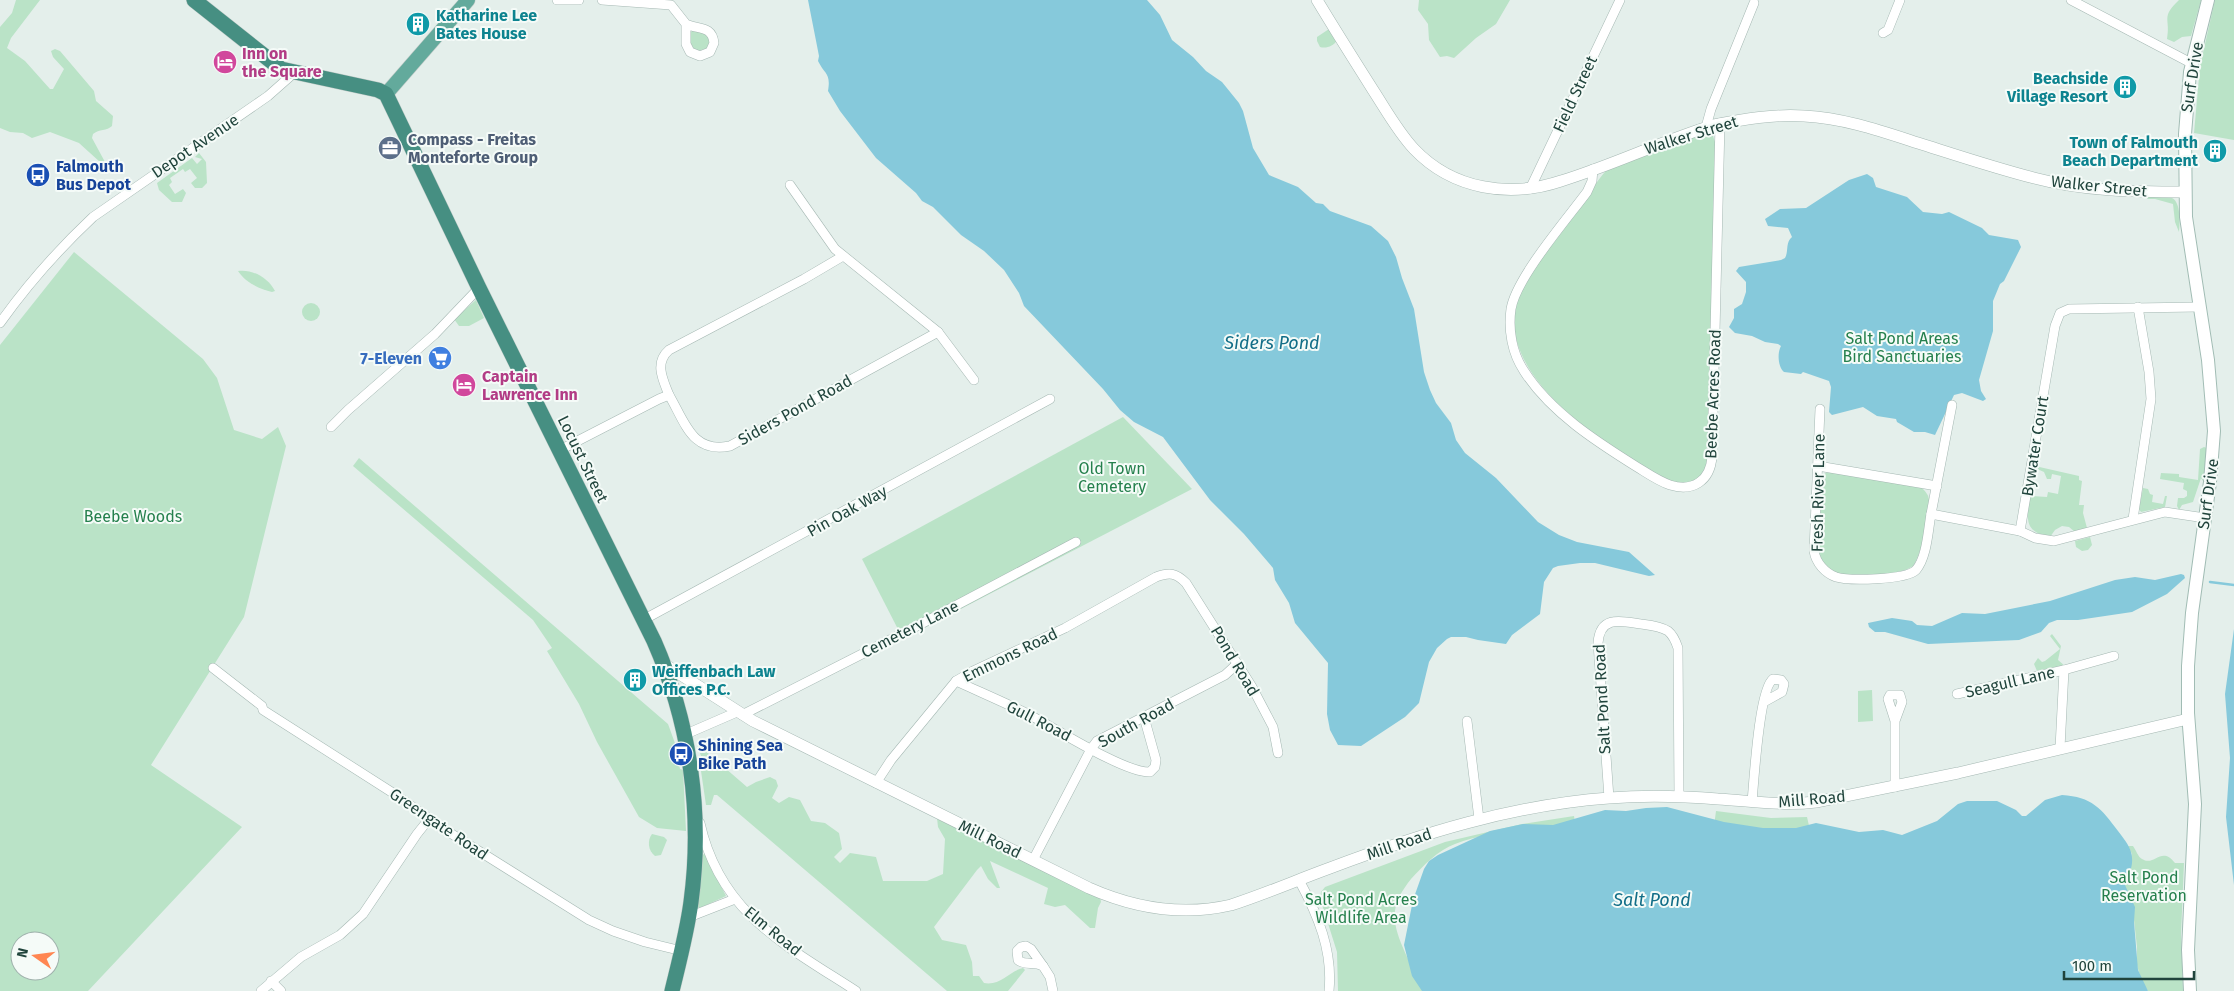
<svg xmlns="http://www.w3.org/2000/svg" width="2234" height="991" viewBox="0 0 2234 991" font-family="'Fira Sans',sans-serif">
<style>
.green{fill:#bae3c7;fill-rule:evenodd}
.water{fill:#86c9db}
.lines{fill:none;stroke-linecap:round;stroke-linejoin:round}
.stream{stroke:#86c9db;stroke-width:2.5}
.minor-casing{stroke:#a5b8b3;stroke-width:10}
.tertiary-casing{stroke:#a5b8b3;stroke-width:12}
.secondary-casing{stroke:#a1bcb4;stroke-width:14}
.primary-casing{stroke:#c1cbc8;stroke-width:15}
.trunk-casing{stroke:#c1cbc8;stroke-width:16}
.minor{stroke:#fff;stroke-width:9}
.tertiary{stroke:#fff;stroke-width:11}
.secondary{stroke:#fff;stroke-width:12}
.primary{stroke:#63aa9c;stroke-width:14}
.trunk{stroke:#468f82;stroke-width:15}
.labels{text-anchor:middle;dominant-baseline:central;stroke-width:4;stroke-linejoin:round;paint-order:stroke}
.culture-label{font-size:16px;font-weight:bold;fill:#0d838f;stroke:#f5fbf8;text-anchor:start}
.hotel-label{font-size:16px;font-weight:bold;fill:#b23c85;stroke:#f5fbf8;text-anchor:start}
.street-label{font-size:16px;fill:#20443c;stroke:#f5fbf8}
.service-label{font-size:16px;font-weight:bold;fill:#4e5e75;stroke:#f5fbf8;text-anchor:start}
.transit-label{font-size:16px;font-weight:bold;fill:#164399;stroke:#f5fbf8;text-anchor:start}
.park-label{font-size:16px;fill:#25804d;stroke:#f5fbf8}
.shop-label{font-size:16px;font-weight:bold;fill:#366cbe;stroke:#f5fbf8;text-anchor:end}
.water-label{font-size:18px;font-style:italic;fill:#126e88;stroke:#f5fbf8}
</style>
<rect width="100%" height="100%" fill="#e4efeb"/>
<g class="green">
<path d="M16 0H40L11 38 7 48 25 61 50 89H53L64 69 53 57 51 51 55 49 60 51 94 91 96 101 113 116 112 126C107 131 99 129 93 134L92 138 105 162H100L79 143 50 132 32 138 23 133 10 132 0 128V27L12 13Z"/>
<path d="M1419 0H1510L1496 24 1476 38 1454 58 1447 56 1440 57 1429 40 1428 24 1418 10Z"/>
<path d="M2179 0H2201L2191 36 2182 37 2174 42 2167 39C2171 18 2160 18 2179 0Z"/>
<path d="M2215 0H2234V140L2194 133 2200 66Z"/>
<path d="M1329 29 1337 40C1334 46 1326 49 1320 47L1317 41V37Z"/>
<path d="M693 30H700L710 38 709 48 697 51 689 45 690 33Z"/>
<path d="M1709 132 1713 136 1716 145 1708 460C1696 508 1647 468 1623 453 1577 425 1501 367 1516 305 1523 278 1546 254 1562 232 1570 222 1602 172 1609 168 1619 163 1631 160 1641 157 1664 148 1687 140 1709 132Z"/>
<path d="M199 153 206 162 207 183 202 188H195L191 183 197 178 190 169 185 172 183 169 170 178 172 182 169 185 175 194 183 189 186 193 182 202H172L159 190 157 183 192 158 197 164 202 159 195 157Z"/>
<path d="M2148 197C2155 197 2166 195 2172 198 2181 202 2180 224 2179 232L2175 222 2173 204 2155 199H2147Z"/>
<path d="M74 252 203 359 217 378 234 430 262 439 278 427 286 446 244 617 151 765 242 827 88 991H0V345ZM20 941H50V971H20Z"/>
<path d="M238 271C253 269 268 278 275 291L272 292C259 289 245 282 238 271Z"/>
<path d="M476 300 484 318 469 326H459L454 319Z"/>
<circle cx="311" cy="312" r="9"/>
<path d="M1123 417 1192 489 903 639 862 559Z"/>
<path d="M2204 447 2207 448 2203 481 2201 478 2193 502 2182 505 2179 510 2177 506 2178 498H2184L2187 496V491L2183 489 2184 483 2160 479 2161 473 2179 474V477L2198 480 2200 449Z"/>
<path d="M359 458 668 724 676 746 679 749 682 764 679 765 680 769 683 770 686 831 657 828 639 817 597 742 579 704 547 651 552 648 550 645 533 620 353 466Z"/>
<path d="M2035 466 2079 476V480L2082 481 2079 505H2084L2083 513 2087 528 2075 532 2069 527 2062 526 2055 530 2050 537C2023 532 2027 518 2030 496L2047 497 2048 492 2058 494 2061 476 2052 474 2051 479H2047L2044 472 2035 468Z"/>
<path d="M1827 472 1921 487C1925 491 1929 495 1929 500 1931 514 1921 555 1913 566 1899 576 1847 580 1832 571 1823 566 1819 558 1817 549L1821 477Z"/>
<path d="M2143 488 2148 489 2150 494 2153 495 2152 502 2163 504 2165 496H2167L2165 507 2141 512 2139 509Z"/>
<path d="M2090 537 2092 545 2088 550 2082 551 2076 547 2075 541Z"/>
<path d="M2052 634 2061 646 2058 660 2065 666 2037 671 2034 664 2038 658 2042 662 2045 661 2060 649 2050 636Z"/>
<path d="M1872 690 1873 721 1858 722V691Z"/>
<path d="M699 739 702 741V748L747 787 756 782 770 777 776 780 778 786 772 798 779 803 789 797 800 800 811 821 825 823 839 833 842 849 834 857 840 863 850 853 876 857 883 881H927L943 874 945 839 938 827 937 818 1100 897 1101 902 1098 908 1095 928H1090L1065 905 1055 907 1044 904 1048 888 990 861 1000 888H997L988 879 981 866 977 870 934 927 942 940 966 945 972 962 973 976H979L984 983C1001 986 1009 971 1023 968L1025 970 1008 991H947L717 795H714L711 805H706L701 771 704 769C704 758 698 753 697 741Z"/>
<path d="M1716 811 1771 818 1807 817 1810 830 1714 826Z"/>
<path d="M1574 816 1576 830C1537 832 1492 829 1455 844 1438 850 1423 866 1411 879 1401 892 1393 904 1395 921 1397 942 1415 971 1424 991H1338L1337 952 1320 898 1321 892 1325 887 1445 842 1522 824Z"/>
<path d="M652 834 664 837 667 840 661 855 655 856C648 851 647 840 652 834Z"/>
<path d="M2128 846H2133C2136 850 2138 857 2142 859 2155 867 2161 845 2175 863H2184L2181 935 2183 991H2148L2141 980 2137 965V947L2134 920 2122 883 2132 854Z"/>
<path d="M705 854 726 896 700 908 697 907 702 855Z"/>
</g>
<g class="water">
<path d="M808 0H1147L1160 15 1172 40 1193 57 1206 71 1222 82 1239 103 1243 111 1253 148 1269 175 1298 187 1316 203 1323 204 1330 211 1371 226 1388 241 1396 257 1402 278 1414 309 1424 372 1430 390 1436 403 1451 423 1456 440 1465 453 1496 478 1538 522 1559 535 1577 542 1629 552 1655 575 1649 576 1595 563H1580L1558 566 1553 568 1544 582 1540 614 1512 635 1506 644 1478 640 1466 637H1451L1447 639 1437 648 1429 662 1419 703 1405 717 1361 746 1338 745 1330 730 1327 714 1328 663 1295 623 1289 603 1275 580 1273 568 1244 534 1210 500 1163 437 1134 422 1120 410 1103 389 1024 306 1019 293 1004 270 984 251 961 235 933 207 922 201 916 193 876 158 840 111 828 91C831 73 825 75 818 61L819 56Z"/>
<path d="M1867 174 1873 178 1876 187 1907 197 1923 212 1942 214 1949 212 1982 228 1989 235 2018 240 2021 247 2004 281 2000 284 1993 301V331L1979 380 1981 391 1986 399 1983 401 1962 393 1954 395 1935 435 1925 432H1914L1897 422 1896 419 1877 416 1863 407 1832 415 1829 412 1831 387 1829 381 1803 372 1801 374 1784 372C1778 367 1777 353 1781 346L1778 344 1765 342 1752 336 1735 333 1729 327 1734 318V309L1742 304 1746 292V282L1736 271 1739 267 1781 260 1785 258C1789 251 1785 243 1792 237L1788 228 1768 226 1765 219 1780 209 1806 208 1849 180Z"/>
<path d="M2181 574 2184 575 2185 578 2167 594 2132 612 2078 620H2057L2049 623 2041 632 2019 640 1928 644 1885 632H1875L1869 627 1868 623 1892 618 1912 621 1917 625 1932 626 1962 613 1985 614 2050 601 2115 580 2135 577 2155 580Z"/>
<path d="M2234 629V885L2226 817 2230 758 2225 694Z"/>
<path d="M2062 795C2092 797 2101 808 2118 831 2124 839 2132 848 2132 858 2133 867 2128 877 2125 885L2135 907 2134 922 2138 970 2148 991H1422L1412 976 1404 945 1413 900 1424 869 1429 861 1438 855 1490 831 1523 824 1553 825 1605 810 1626 811 1646 808 1667 807 1724 822 1763 828H1796L1816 823 1859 832 1883 830 1902 835 1937 821 1958 804 1967 801H1997L2016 810 2022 816H2026L2045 800Z"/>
</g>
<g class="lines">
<path class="stream" d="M2210 582 2234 585"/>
<g class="minor-casing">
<g id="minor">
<path d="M557 0H579"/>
<path d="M602 0 671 5 686 24V44L690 52 700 56 710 52 714 43C712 25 698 30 686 24"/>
<path d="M2071 0 2191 63"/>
<path d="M1883 33 1888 30 1900 0"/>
<path d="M1706 127 1711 109 1754 3"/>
<path d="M1593 169 1592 181 1587 192C1567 219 1516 278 1511 309 1508 330 1512 353 1524 371 1550 412 1597 442 1637 467 1647 473 1658 481 1670 485 1693 492 1710 481 1712 457L1720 123"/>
<path d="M790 185 835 249 938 332 974 380"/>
<path d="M1530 189 1620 0"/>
<path d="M2198 307 2069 309 2060 313 2055 326 2020 531 2035 538 2054 541 2165 512 2205 518"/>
<path d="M0 323C27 285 59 249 93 217L268 96 294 73"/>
<path d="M669 395C663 380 654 363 669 350L804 279 843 256"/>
<path d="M1820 409 1814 551C1816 563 1825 573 1836 577 1849 581 1906 580 1916 570 1927 557 1928 531 1931 514L2020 531"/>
<path d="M331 427 348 410 435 334 479 288"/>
<path d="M560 450 659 399 669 395C685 422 692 454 730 446L938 332"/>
<path d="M1818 466 1937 486"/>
<path d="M1931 514 1952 405"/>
<path d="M2133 519 2151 399 2149 372 2138 307"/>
<path d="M643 620 1050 399"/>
<path d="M213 668 262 706 263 710 393 793 447 831 589 920 613 931 645 942 682 951"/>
<path d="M956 681C980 692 1003 702 1026 713 1052 726 1124 773 1150 772L1155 767 1156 760 1144 717"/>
<path d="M1957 694 2064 670 2114 656"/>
<path d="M742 715 921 624 1076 542"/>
<path d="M1467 721 1479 819"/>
<path d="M684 735 737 712"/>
<path d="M2060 748 2064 670"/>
<path d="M876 783 891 760 956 681 973 671 1065 628 1156 577C1170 572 1176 573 1186 583L1252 687 1273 727 1278 753"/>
<path d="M1895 787V721L1902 702 1900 695H1890L1888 699 1895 721"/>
<path d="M1609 798 1598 643C1600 615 1621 621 1641 624 1649 625 1660 626 1668 631 1673 635 1676 642 1678 648L1679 796"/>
<path d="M1752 802C1754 781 1759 689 1773 679L1781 680 1784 684 1782 692 1764 702"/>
<path d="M700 823C720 913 785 945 856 991"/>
<path d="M1033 860 1091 749 1097 741 1225 675 1237 664"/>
<path d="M1299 880C1318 915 1333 951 1329 991"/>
<path d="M689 917 735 899"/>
<path d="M1026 946 1031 949 1043 966C1034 961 1025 966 1018 960L1017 951 1021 947Z"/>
<path d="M1043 966 1050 977 1053 991"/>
<path d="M271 981 281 991"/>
<path d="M261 991 301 957 340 935 363 914 417 834 429 819"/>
</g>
</g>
<g class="tertiary-casing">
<g id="tertiary">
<path d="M1317 0C1335 30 1354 60 1373 90 1386 110 1398 132 1414 149 1453 190 1510 198 1561 181 1613 165 1662 141 1714 125 1744 119 1774 114 1804 116 1844 118 1881 131 1918 143 1956 155 1995 168 2034 178 2083 191 2134 192 2184 192"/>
<path d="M664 664 753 721 1089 888C1134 908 1183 916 1231 905 1265 894 1297 880 1330 868 1420 834 1512 805 1609 798 1645 795 1682 796 1718 799 1751 801 1784 806 1816 802L1958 773 2188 719"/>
</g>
</g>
<g class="secondary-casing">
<path id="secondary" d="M2190 991 2188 950 2195 804 2188 713V666L2192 613 2210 482 2214 431 2208 360 2186 217 2185 134 2190 72 2208 0"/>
</g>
<g class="primary-casing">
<path id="primary" d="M386 94 468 0"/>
</g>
<g class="trunk-casing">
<path id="trunk" d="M194 0 281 69 378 90 386 94 479 288 654 641C690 723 703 813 691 902 687 932 679 962 672 991"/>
</g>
<use href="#minor" class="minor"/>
<use href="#tertiary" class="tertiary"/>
<use href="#secondary" class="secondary"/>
<use href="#primary" class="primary"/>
<use href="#trunk" class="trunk"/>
</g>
<defs>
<g id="building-disc" transform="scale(1.25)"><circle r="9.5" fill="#0f9aa8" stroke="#f5fbf8"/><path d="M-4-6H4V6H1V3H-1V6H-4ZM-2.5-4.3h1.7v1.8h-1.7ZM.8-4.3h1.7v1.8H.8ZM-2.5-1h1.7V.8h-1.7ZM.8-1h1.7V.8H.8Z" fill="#fff"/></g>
<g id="hotel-disc" transform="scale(1.25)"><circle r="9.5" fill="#d1479c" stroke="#f5fbf8"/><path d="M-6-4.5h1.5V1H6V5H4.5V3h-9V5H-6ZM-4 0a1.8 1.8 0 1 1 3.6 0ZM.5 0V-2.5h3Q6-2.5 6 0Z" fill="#fff"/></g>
<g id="office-disc" transform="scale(1.25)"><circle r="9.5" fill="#5c6f8a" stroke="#f5fbf8"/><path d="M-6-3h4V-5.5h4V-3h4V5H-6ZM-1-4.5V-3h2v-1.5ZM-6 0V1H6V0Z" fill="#fff"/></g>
<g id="bus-disc" transform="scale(1.25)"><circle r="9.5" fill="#1a4fb4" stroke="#f5fbf8"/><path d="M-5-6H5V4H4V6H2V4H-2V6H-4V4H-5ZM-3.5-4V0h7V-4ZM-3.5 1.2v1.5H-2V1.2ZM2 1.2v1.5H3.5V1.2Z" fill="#fff"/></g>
<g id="supermarket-disc" transform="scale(1.25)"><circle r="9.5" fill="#3f7fe0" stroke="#f5fbf8"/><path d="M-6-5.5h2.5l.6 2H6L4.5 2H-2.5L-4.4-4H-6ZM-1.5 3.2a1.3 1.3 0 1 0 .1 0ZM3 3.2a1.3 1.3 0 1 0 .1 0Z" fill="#fff"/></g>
</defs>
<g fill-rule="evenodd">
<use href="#building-disc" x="418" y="24"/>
<use href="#hotel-disc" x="225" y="62"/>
<use href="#building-disc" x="2125" y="87"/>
<use href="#office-disc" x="390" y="148"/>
<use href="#building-disc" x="2215" y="151"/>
<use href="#bus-disc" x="38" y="175"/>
<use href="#supermarket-disc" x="440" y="358"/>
<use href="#hotel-disc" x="464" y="385"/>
<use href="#building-disc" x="635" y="680"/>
<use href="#bus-disc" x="681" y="754"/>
</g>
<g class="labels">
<g class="culture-label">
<text x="436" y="15">Katharine Lee<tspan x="436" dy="18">Bates House</tspan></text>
<text x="2108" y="78" text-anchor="end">Beachside<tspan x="2108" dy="18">Village Resort</tspan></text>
<text x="2198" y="142" text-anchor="end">Town of Falmouth<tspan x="2198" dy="18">Beach Department</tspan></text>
<text x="652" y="671">Weiffenbach Law<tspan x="652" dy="18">Offices P.C.</tspan></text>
</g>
<g class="hotel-label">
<text x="242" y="53">Inn on<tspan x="242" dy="18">the Square</tspan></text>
<text x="482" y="376">Captain<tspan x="482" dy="18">Lawrence Inn</tspan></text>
</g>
<g class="street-label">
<text transform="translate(2192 77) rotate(-81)">Surf Drive</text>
<text transform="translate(1575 94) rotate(-65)">Field Street</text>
<text transform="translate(1691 135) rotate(-17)">Walker Street</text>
<text transform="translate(195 146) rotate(-34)">Depot Avenue</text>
<text transform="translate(2099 186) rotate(6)">Walker Street</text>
<text transform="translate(1713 394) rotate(-88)">Beebe Acres Road</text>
<text transform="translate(795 410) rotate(-29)">Siders Pond Road</text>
<text transform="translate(2035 446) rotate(-81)">Bywater Court</text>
<text transform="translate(583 459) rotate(64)">Locust Street</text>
<text transform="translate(1818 493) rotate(-89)">Fresh River Lane</text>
<text transform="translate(2208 494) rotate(-82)">Surf Drive</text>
<text transform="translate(847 511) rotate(-29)">Pin Oak Way</text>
<text transform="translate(910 629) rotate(-27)">Cemetery Lane</text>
<text transform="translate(1010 655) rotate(-26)">Emmons Road</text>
<text transform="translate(1235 661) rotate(59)">Pond Road</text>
<text transform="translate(2010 682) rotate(-13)">Seagull Lane</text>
<text transform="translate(1602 699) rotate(-93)">Salt Pond Road</text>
<text transform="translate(1039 721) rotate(27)">Gull Road</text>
<text transform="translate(1136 723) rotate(-29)">South Road</text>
<text transform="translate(1812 799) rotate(-5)">Mill Road</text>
<text transform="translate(439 824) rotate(34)">Greengate Road</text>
<text transform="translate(990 839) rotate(26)">Mill Road</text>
<text transform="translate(1399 844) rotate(-19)">Mill Road</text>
<text transform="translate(773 931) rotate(39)">Elm Road</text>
</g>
<g class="service-label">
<text x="408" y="139">Compass - Freitas<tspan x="408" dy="18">Monteforte Group</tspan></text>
</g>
<g class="transit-label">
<text x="56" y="166">Falmouth<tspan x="56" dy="18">Bus Depot</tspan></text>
<text x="698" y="745">Shining Sea<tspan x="698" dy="18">Bike Path</tspan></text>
</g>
<g class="park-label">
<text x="1902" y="338">Salt Pond Areas<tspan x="1902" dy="18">Bird Sanctuaries</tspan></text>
<text x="1112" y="468">Old Town<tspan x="1112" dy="18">Cemetery</tspan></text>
<text x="133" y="516">Beebe Woods</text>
<text x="2144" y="877">Salt Pond<tspan x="2144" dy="18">Reservation</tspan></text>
<text x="1361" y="899">Salt Pond Acres<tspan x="1361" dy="18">Wildlife Area</tspan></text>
</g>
<g class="shop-label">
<text x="422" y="358">7-Eleven</text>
</g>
<g class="water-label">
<text x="1272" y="343">Siders Pond</text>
<text x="1652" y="900">Salt Pond</text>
</g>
</g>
<g transform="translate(35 956) rotate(284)"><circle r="24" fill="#f5fbf8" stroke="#a0b2ad"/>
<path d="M0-4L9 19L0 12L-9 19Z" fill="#ff8652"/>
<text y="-8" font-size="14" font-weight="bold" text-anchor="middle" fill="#20443c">N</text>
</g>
<path d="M2064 971v8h130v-8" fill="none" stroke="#20443c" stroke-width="2.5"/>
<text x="2072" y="971" font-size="15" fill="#20443c" stroke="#f5fbf8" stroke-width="4" paint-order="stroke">100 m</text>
</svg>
